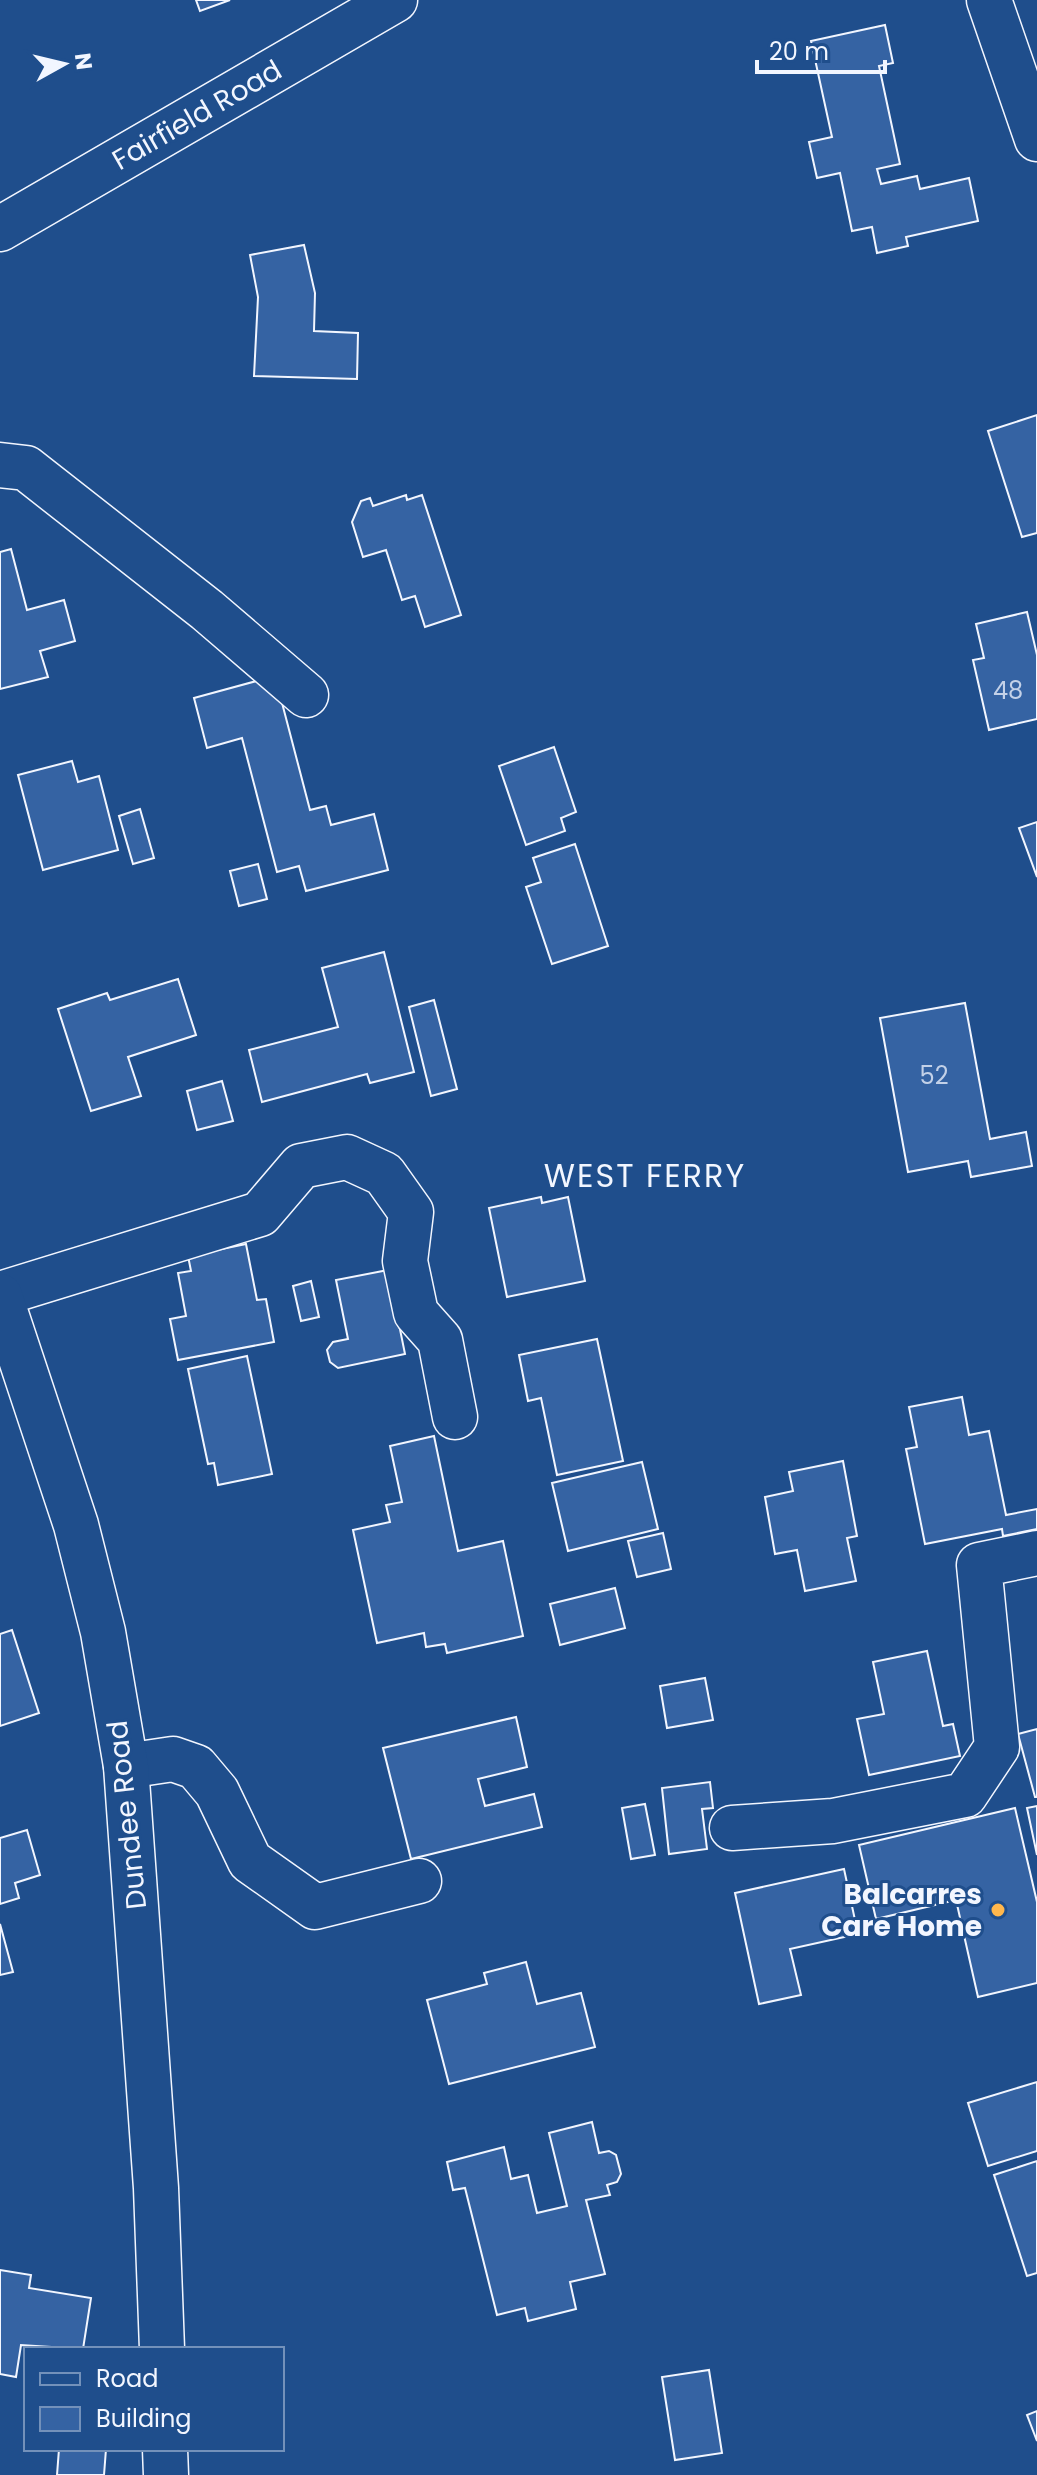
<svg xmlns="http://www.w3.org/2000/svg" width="1037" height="2475" viewBox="0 0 1037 2475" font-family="Poppins,sans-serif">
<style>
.building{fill:#3563a3;stroke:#f2f6ff;stroke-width:2}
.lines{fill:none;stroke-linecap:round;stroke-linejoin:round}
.minor-casing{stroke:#f2f6ff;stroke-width:47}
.major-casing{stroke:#f2f6ff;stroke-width:47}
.minor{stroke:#1f4e8c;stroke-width:44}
.major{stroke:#1f4e8c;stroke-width:44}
.poi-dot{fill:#ffb74d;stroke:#1f4e8c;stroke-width:3}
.labels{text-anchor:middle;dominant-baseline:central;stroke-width:6;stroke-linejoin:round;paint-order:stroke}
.number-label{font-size:24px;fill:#c3d1e8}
.street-label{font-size:28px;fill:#f2f6ff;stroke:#1f4e8c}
.poi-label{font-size:28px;font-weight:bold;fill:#f2f6ff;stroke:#1f4e8c;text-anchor:end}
.quarter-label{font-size:32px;letter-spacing:2px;fill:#f2f6ff;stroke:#1f4e8c}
</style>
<rect width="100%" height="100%" fill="#1f4e8c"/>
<g class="building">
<path d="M196 0H230L200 11Z"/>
<path d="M885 25 893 63 879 66 900 164 877 169 881 184 917 176 920 189 969 178 978 221 906 237 908 246 877 253 872 227 852 231 840 173 817 178 809 142 832 137 811 41Z"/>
<path d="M304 245 315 293 314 331 358 333 357 379 254 376 258 297 250 255Z"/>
<path d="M1037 415V533L1022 537 988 431Z"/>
<path d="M406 495 407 500 422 495 461 615 425 627 415 596 402 600 386 550 363 557 352 522 361 501 370 498 373 506Z"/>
<path d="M11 549 27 610 64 600 75 641 40 651 48 677 0 689V552Z"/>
<path d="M1027 612 1037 655V719L989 730 973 660 984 658 976 624Z"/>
<path d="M275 676 310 810 326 806 331 825 374 814 388 870 306 891 299 866 277 872 242 738 207 748 194 698Z"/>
<path d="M554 747 576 812 561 818 565 831 526 845 499 766Z"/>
<path d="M72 761 78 782 99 776 118 850 43 870 18 775Z"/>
<path d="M140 809 154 858 133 864 119 816Z"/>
<path d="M1037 822V877L1019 828Z"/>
<path d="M575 844 608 946 552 964 526 887 541 882 533 858Z"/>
<path d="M258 864 267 899 239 906 230 871Z"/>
<path d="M384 952 414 1072 370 1083 367 1074 262 1102 249 1050 338 1027 322 968Z"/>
<path d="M178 979 196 1035 128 1057 141 1096 91 1111 58 1009 107 993 110 1000Z"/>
<path d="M434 1000 457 1089 431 1096 409 1007Z"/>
<path d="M965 1003 990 1139 1026 1132 1032 1166 971 1177 968 1161 908 1172 880 1018Z"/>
<path d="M222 1081 233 1121 197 1130 187 1091Z"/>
<path d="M541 1197 542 1203 568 1197 585 1281 507 1297 489 1208Z"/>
<path d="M246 1244 257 1300 266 1299 274 1342 178 1360 170 1319 186 1316 178 1273 191 1271 188 1256Z"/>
<path d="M388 1270 405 1354 338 1368 330 1362 327 1350 333 1342 348 1339 336 1280Z"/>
<path d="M311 1281 319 1317 301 1321 293 1286Z"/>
<path d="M597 1339 623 1461 557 1475 541 1398 528 1401 519 1355Z"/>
<path d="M247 1356 272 1474 218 1485 214 1463 208 1464 188 1369Z"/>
<path d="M962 1397 969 1435 989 1431 1006 1515 1037 1509V1529L1003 1536 1002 1529 925 1544 906 1449 917 1447 909 1407Z"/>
<path d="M434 1436 458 1551 503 1541 523 1636 447 1653 445 1644 426 1647 424 1633 377 1643 353 1530 390 1522 386 1505 402 1502 390 1446Z"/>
<path d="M843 1461 857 1536 847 1538 856 1581 805 1591 797 1550 775 1554 765 1497 793 1491 789 1472Z"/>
<path d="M642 1462 658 1529 568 1551 552 1483Z"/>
<path d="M663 1533 671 1569 637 1577 628 1541Z"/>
<path d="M615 1588 625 1628 560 1645 550 1604Z"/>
<path d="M12 1630 39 1713 0 1726V1634Z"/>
<path d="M927 1651 943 1726 953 1724 960 1756 869 1775 857 1719 884 1714 873 1662Z"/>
<path d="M705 1678 713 1720 667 1728 660 1686Z"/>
<path d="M516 1717 527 1767 478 1779 485 1806 534 1794 542 1827 411 1859 383 1748Z"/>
<path d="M1037 1729V1797H1035L1018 1734Z"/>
<path d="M710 1782 713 1808 702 1809 707 1849 669 1854 662 1788Z"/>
<path d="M645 1804 655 1855 631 1859 622 1808Z"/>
<path d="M1037 1806V1855L1027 1808Z"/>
<path d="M1015 1808 1037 1902V1983L978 1997 956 1900 876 1919 859 1845Z"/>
<path d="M27 1830 40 1875 15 1883 19 1898 0 1904V1838Z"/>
<path d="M844 1869 858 1934 790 1949 801 1995 759 2004 735 1893Z"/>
<path d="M0 1924 13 1972 0 1975Z"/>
<path d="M526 1962 537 2004 581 1993 595 2047 449 2084 427 2000 487 1984 484 1973Z"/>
<path d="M1037 2082V2151L988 2166 968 2103Z"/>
<path d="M592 2122 599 2153 609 2151 616 2155 621 2174 617 2182 607 2185 610 2195 586 2200 605 2274 570 2282 576 2309 528 2321 525 2308 497 2315 465 2188 453 2190 447 2162 504 2147 511 2179 528 2175 537 2213 567 2206 549 2133Z"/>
<path d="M1037 2161V2273L1027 2276 994 2175Z"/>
<path d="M0 2270 31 2275 29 2288 91 2298 83 2349 21 2345 16 2377 0 2374Z"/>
<path d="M709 2370 722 2453 675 2460 662 2377Z"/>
<path d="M1037 2411V2441L1027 2415Z"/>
<path d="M59 2449H106L104 2475H57Z"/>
</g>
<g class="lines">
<g class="minor-casing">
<g id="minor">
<path d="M989 0 1037 139"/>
<path d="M0 229 395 0"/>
<path d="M0 465 26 468 207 610 306 695"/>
<path d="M0 1294 260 1214 301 1166 347 1157 384 1174 411 1212 405 1261 416 1313 440 1340 455 1417"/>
<path d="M126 1766 173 1759 196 1767 217 1792 250 1861 315 1907 419 1881"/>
<path d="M732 1828 833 1821 965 1795 997 1747 979 1565 1037 1553"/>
</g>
</g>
<g class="major-casing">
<g id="major">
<path d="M0 1296 76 1525 103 1632 126 1766 156 2188 162 2349"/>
<path d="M165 2449 166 2475"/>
</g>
</g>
<use href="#minor" class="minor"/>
<use href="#major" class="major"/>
</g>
<circle class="poi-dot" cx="998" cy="1910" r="8"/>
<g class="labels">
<g class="number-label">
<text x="1008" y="690">48</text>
<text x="934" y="1075">52</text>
</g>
<g class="street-label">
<text transform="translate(197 115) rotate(-30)">Fairfield Road</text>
<text transform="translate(127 1815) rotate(-96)">Dundee Road</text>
</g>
<g class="poi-label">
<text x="982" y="1894">Balcarres<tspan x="982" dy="32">Care Home</tspan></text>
</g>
<g class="quarter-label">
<text x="645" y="1175">WEST FERRY</text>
</g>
</g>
<rect x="24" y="2347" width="260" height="104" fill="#1f4e8c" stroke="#7391ba" stroke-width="2"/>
<rect x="40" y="2373" width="40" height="12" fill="#1f4e8c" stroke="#7391ba" stroke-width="2"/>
<text x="96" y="2387" font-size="24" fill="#f2f6ff">Road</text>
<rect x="40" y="2407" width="40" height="24" fill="#3563a3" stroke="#7391ba" stroke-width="2"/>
<text x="96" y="2427" font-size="24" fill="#f2f6ff">Building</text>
<g transform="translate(64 64) rotate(82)" stroke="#1f4e8c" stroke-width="6" paint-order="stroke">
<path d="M0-6L14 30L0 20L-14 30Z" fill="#f2f6ff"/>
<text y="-12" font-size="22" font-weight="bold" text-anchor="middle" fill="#f2f6ff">N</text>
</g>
<path d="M757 60v12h128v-12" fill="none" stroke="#f2f6ff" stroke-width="4"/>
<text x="769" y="60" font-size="24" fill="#f2f6ff" stroke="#1f4e8c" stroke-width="6" paint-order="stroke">20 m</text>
</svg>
